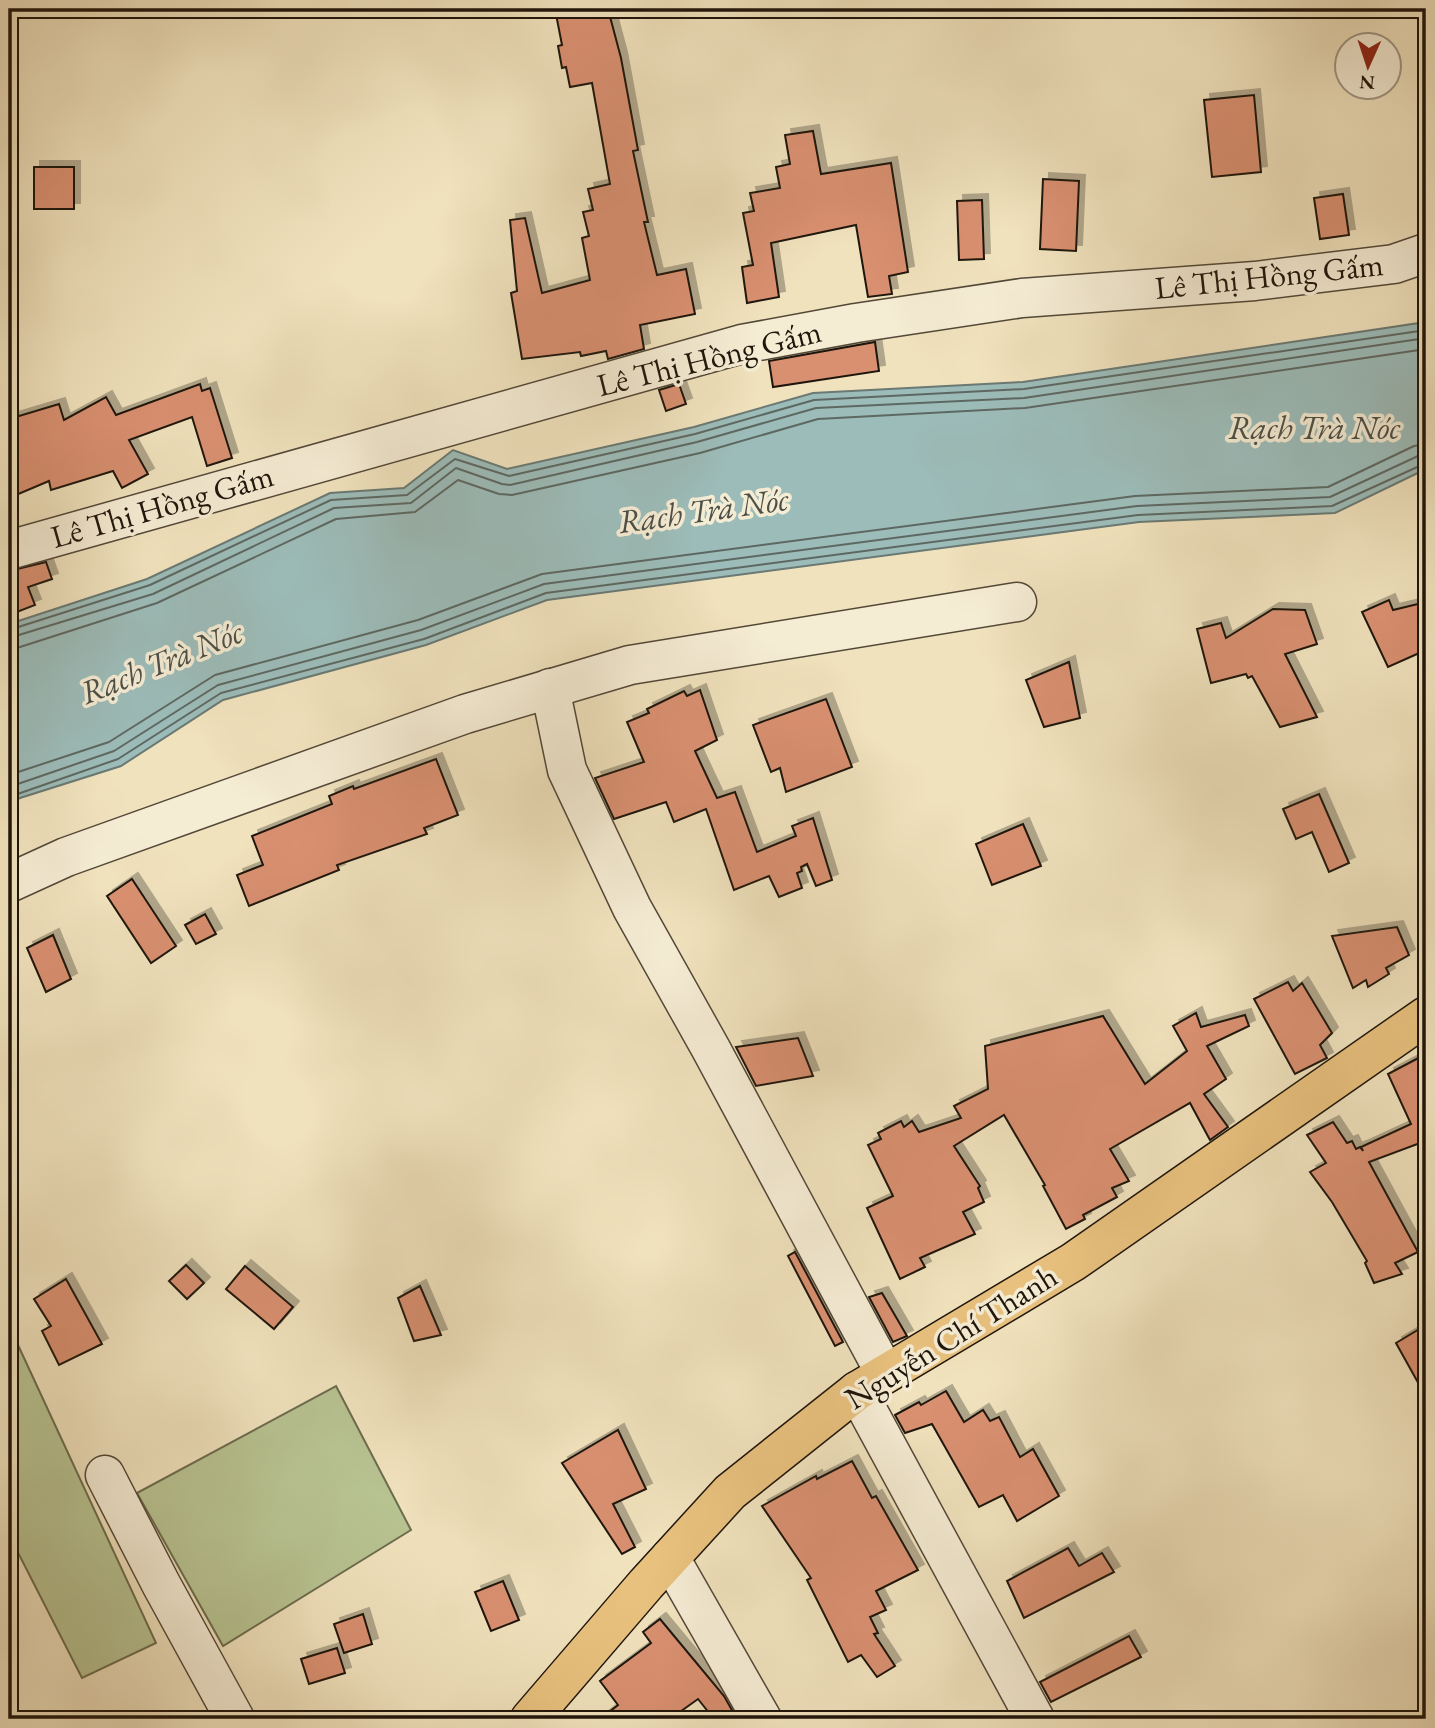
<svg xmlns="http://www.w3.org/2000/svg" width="1435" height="1728" viewBox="0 0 1435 1728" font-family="'EB Garamond',serif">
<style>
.green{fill:#b8c392;stroke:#6c6c4e;stroke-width:2}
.water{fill:#9cbcb9;stroke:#6a7973;stroke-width:2}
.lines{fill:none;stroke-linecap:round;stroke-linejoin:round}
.shore{stroke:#5e6862;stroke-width:2}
.building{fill:#d99071;stroke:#1f150b;stroke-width:2;filter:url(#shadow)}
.minor-casing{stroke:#534838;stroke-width:41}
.major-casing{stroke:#1f150b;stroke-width:41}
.minor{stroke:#f5ecd4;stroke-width:38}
.major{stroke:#e8c17e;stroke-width:38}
.labels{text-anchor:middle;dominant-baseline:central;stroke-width:7;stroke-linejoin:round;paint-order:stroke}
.street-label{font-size:32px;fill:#1f150b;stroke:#f5ecd4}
.water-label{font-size:33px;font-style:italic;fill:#4b4f48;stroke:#f5ecd4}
</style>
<defs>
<filter id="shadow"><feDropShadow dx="6" dy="-6" stdDeviation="0" flood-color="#0004"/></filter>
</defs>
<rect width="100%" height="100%" fill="#f0e2bd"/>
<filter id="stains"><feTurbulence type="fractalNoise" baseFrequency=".00286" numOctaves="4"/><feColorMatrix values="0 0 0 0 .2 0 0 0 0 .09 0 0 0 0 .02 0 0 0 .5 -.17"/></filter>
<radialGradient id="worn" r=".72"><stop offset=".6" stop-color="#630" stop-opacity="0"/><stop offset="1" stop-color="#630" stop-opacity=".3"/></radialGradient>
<g class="green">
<path d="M18 1345 156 1643 82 1678 9 1535V1349Z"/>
<path d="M336 1386 411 1530 223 1646 137 1493Z"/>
</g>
<path class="water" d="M1426 322V469L1335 513 1139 522 547 600 426 645 223 700 121 766 20 798 9 805V624L147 579 330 493 404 488 453 450 507 469 694 427 813 393 1023 382Z"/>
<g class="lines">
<g class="shore">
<path d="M9 630 150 585 331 500 407 495 455 459 509 476 695 434 814 400 1024 389 1426 330"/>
<path d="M9 638 153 594 334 508 411 503 456 468 502 484 510 485 697 442 816 408 1024 398 1426 338"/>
<path d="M9 649 20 647 157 603 336 519 415 512 458 480 499 494 512 495 700 453 818 419 1025 408 1426 349"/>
<path d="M9 775 109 742 215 675 418 620 542 574 1135 496 1328 487 1414 446 1426 444"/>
<path d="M9 787 114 751 218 685 421 630 544 584 1137 506 1330 497 1418 456 1426 454"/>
<path d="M9 797 118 759 221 693 424 639 546 593 1138 515 1332 506 1426 463"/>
</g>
</g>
<g class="building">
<path d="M555 9H608L621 58 638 150 633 151 648 222H644L657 275 686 269 695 314 640 325 644 349 608 359 606 351 581 356 580 352 522 359 511 293 517 291 510 220 525 218 542 293 590 280 582 238 589 236 583 212 593 210 588 189 610 184 592 83 570 87 566 67 562 68 558 46 562 45Z"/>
<path d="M1254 95 1261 172 1212 177 1204 100Z"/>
<path d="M813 131 821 174 891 163 908 272 889 276 892 294 868 297 856 225 771 243 779 297 747 303 742 267 753 265 743 213 754 211 750 193 780 188 776 167 790 164 785 135Z"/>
<rect x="34" y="167" width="40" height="42"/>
<path d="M1043 179 1079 181 1076 251 1040 249Z"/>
<path d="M1343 194 1349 235 1320 239 1314 198Z"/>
<path d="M982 200 984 259 959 260 957 201Z"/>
<path d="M875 342 879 371 773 387 769 361Z"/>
<path d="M200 384 202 391 210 388 232 458 207 466 192 417 129 440 148 474 122 488 113 471 51 490 49 481 9 498V419L59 404 64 420 106 397 116 415Z"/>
<path d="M679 384 686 404 666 411 659 390Z"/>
<path d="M46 562 52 579 28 587 35 605 9 615V571Z"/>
<path d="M1389 600 1393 610 1426 602V650L1388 667 1362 612Z"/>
<path d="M1273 609 1305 610 1317 644 1285 654 1317 717 1280 727 1252 676 1248 678 1246 674 1211 683 1197 629 1221 623 1226 638Z"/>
<path d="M1069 662 1080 718 1044 727 1026 680Z"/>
<path d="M700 690 717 740 695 751 717 798 735 792 757 852 796 836 792 826 813 818 832 880 816 886 807 864 801 867 802 871 797 873 802 888 779 897 769 876 734 890 706 809 674 822 666 802 614 819 595 778 644 762 627 722 649 713 647 709 684 691 687 696Z"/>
<path d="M826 699 852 767 786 792 780 768 771 772 753 725Z"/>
<path d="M436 759 458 815 424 828 427 834 337 865 339 870 249 906 237 875 263 865 252 836 332 804 329 796 353 786 354 789Z"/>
<path d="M1319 794 1349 863 1329 872 1312 832 1296 839 1283 809Z"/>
<path d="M1023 824 1041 866 992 885 976 844Z"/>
<path d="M132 879 176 946 151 963 107 896Z"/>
<path d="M205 914 216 934 196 944 185 925Z"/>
<path d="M1397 927 1409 955 1386 968 1389 974 1368 987 1366 980 1353 988 1332 936Z"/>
<path d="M53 935 71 979 46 992 27 948Z"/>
<path d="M1288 982 1293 991 1302 983 1332 1033 1320 1045 1327 1058 1295 1074 1254 999Z"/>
<path d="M1196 1013 1201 1027 1245 1015 1249 1026 1207 1046 1226 1079 1204 1094 1228 1127 1210 1140 1190 1103 1110 1149 1129 1181 1112 1188 1117 1197 1083 1215 1085 1219 1066 1229 1043 1186 1045 1185 1004 1115 954 1146 980 1186 978 1188 984 1202 963 1212 975 1234 920 1258 925 1267 900 1279 867 1208 893 1196 868 1145 881 1139 878 1133 901 1121 904 1127 912 1121 919 1132 961 1118 954 1106 988 1089 985 1046 1103 1016 1145 1084 1187 1051 1173 1026Z"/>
<path d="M798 1038 813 1076 756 1086 736 1047Z"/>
<path d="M1426 1054V1154L1420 1143 1369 1162 1418 1252 1395 1263 1402 1274 1374 1283 1365 1263 1367 1261 1332 1202 1310 1172 1326 1163 1307 1135 1333 1122 1347 1143 1352 1141 1356 1149 1360 1147 1363 1151 1361 1147 1411 1124 1388 1074Z"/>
<path d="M795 1252 843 1342 835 1346 788 1256Z"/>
<path d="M186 1265 204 1283 187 1299 169 1281Z"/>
<path d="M245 1266 293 1307 274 1329 226 1289Z"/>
<path d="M66 1279 102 1344 59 1365 42 1331 51 1326 34 1299Z"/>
<path d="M420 1286 441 1335 414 1341 398 1298Z"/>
<path d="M882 1293 907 1336 893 1342 869 1297Z"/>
<path d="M1426 1325V1397L1396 1343Z"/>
<path d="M946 1391 964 1422 983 1410 990 1421 999 1417 1020 1457 1033 1449 1059 1496 1017 1521 1003 1495 979 1507 932 1424 905 1433 895 1415 919 1402 921 1405Z"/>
<path d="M618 1430 646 1489 613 1504 635 1547 622 1554 562 1463Z"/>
<path d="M852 1461 872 1498 876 1496 918 1570 876 1591 886 1610 870 1617 878 1633 874 1634 895 1666 877 1677 861 1655 848 1662 807 1580 811 1578 762 1506 816 1476 817 1479Z"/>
<path d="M1068 1548 1079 1566 1102 1553 1114 1572 1024 1618 1007 1581Z"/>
<path d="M503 1581 519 1620 491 1631 475 1592Z"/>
<path d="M363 1614 372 1644 344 1653 334 1624Z"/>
<path d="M660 1619 724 1696 737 1719H714L698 1699 670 1719H600L618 1705 600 1681 651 1643 643 1632Z"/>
<path d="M1129 1636 1141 1657 1051 1702 1040 1682Z"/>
<path d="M337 1648 345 1673 309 1684 301 1659Z"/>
</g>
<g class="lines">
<g class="minor-casing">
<g id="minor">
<path d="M9 550 742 344 856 323 1022 298 1255 281 1394 264 1426 253"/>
<path d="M550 688 567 770 632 908 711 1049 885 1373"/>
<path d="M9 883 66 857 465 714 630 665 1017 602"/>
<path d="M857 1391 1035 1719"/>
<path d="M105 1475 161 1584 235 1719"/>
<path d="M670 1558 762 1719"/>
</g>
</g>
<g class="major-casing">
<path id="major" d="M530 1719 646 1584 730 1492 857 1391 1073 1262 1426 1016"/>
</g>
<use href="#minor" class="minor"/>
<use href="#major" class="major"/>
</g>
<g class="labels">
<g class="street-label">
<text transform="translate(1269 276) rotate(-6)">Lê Thị Hồng Gấm</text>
<text transform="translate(709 358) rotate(-14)">Lê Thị Hồng Gấm</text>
<text transform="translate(162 506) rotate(-16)">Lê Thị Hồng Gấm</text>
<text transform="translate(951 1337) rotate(-32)">Nguyễn Chí Thanh</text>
</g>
<g class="water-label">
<text x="1314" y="427">Rạch Trà Nóc</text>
<text transform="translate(703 510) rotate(-8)">Rạch Trà Nóc</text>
<text transform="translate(161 662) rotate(-22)">Rạch Trà Nóc</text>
</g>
</g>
<rect width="1435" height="1728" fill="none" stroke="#f0e2bd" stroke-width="35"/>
<rect x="10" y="10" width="1414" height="1707" fill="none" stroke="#1f150b" stroke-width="3.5"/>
<rect x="18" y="18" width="1400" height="1693" fill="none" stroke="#1f150b" stroke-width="2"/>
<g transform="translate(1368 66) rotate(183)"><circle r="33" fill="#f5ecd4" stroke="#9f9684" stroke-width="2"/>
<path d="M0-5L12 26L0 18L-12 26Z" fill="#8f2418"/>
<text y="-10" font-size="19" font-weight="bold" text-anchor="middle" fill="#1f150b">N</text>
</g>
<rect width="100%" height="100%" filter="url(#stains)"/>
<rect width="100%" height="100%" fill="url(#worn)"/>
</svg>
